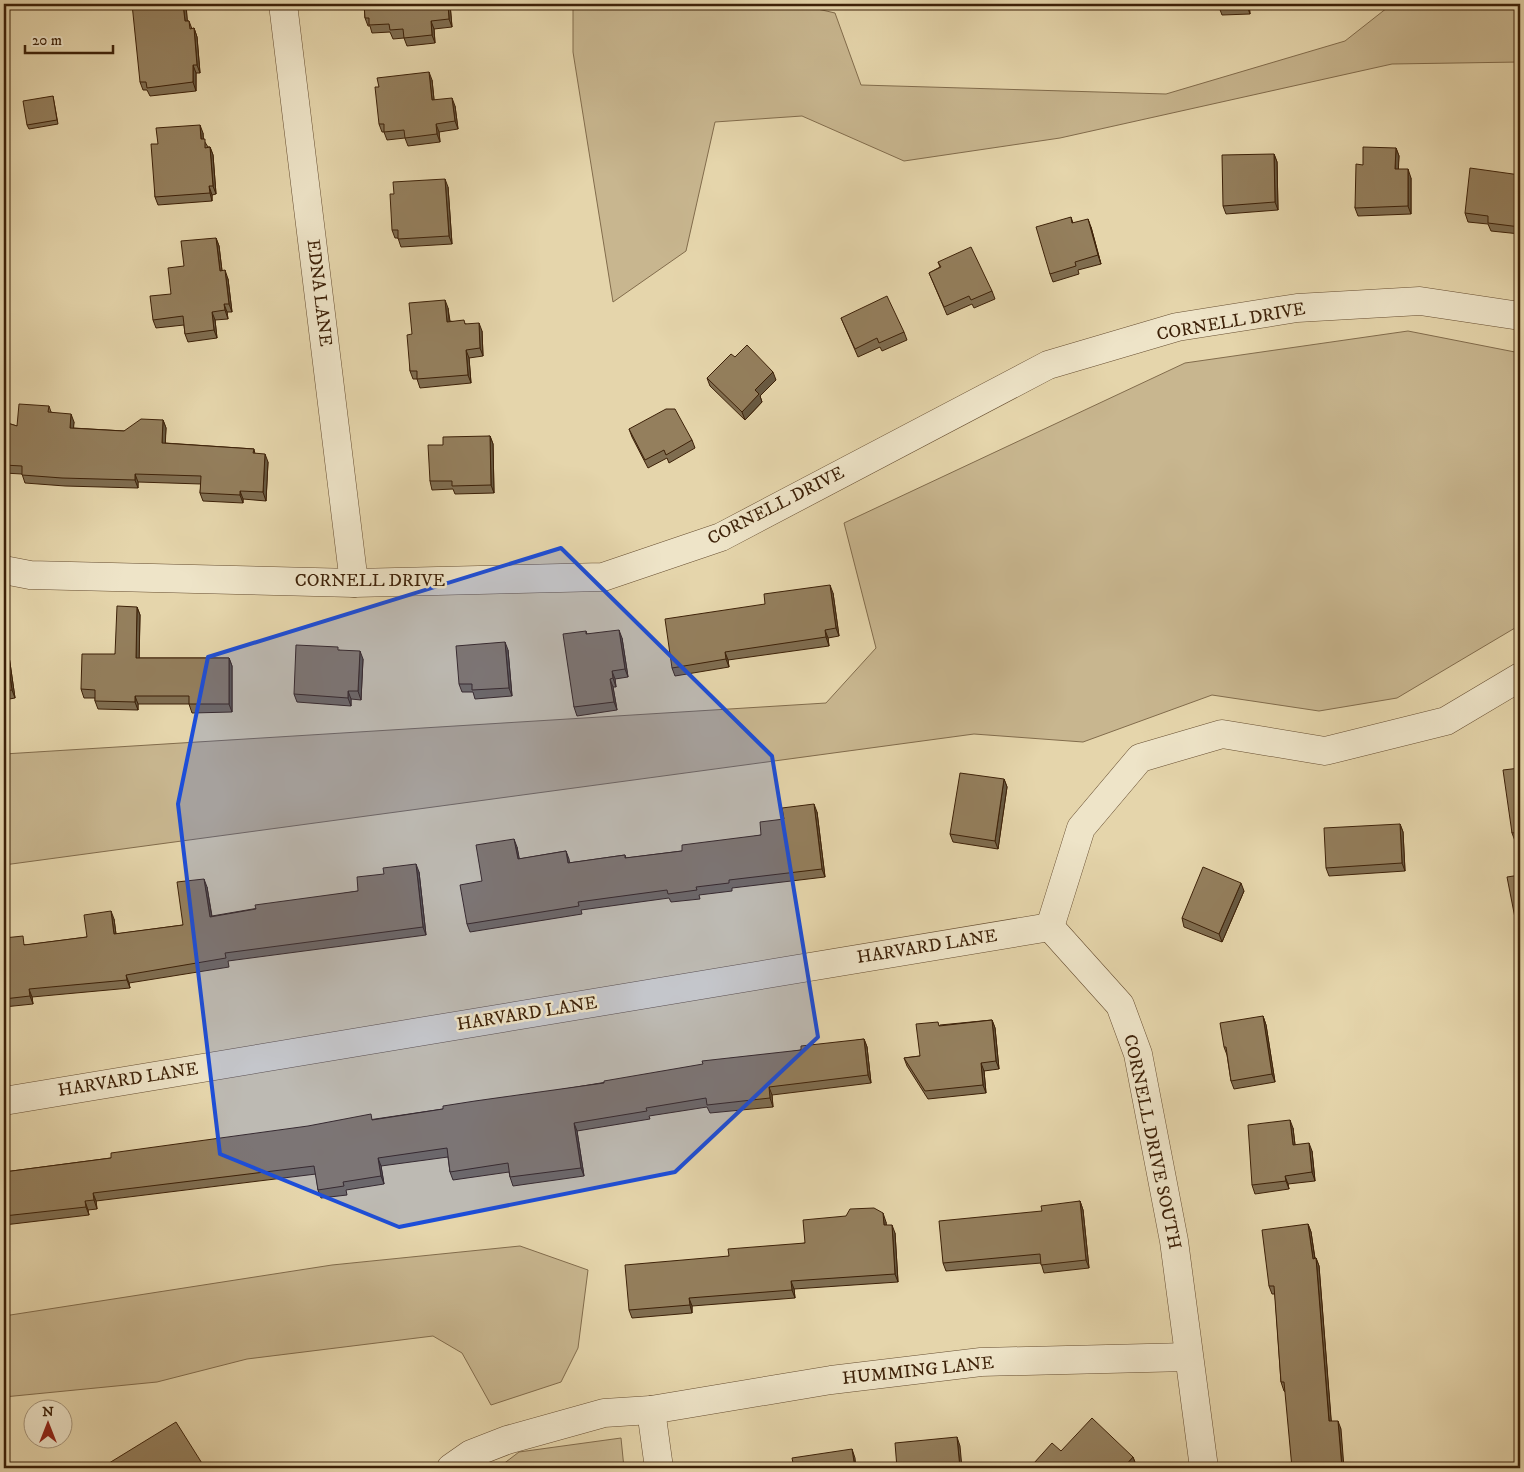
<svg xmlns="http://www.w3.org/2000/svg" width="1524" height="1472" viewBox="0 0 1524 1472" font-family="'IM FELL DW Pica',serif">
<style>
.green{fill:#c8b68f;stroke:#826c4c}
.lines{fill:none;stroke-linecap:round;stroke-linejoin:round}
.minor-casing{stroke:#674e31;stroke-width:29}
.minor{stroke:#eee4c8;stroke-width:28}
.wall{fill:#7f6d50;stroke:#3d2108}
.shaded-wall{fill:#685941;stroke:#3d2108}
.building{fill:#947f5d;stroke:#3d2108}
.marked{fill:#1d4ed8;fill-opacity:0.2;stroke:#1d4ed8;stroke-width:4;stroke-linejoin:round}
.labels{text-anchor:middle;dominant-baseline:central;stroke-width:5;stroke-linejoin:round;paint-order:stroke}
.street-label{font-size:18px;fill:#3d2108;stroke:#eee4c8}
</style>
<rect width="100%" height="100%" fill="#e5d5ab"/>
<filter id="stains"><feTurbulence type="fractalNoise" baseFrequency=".004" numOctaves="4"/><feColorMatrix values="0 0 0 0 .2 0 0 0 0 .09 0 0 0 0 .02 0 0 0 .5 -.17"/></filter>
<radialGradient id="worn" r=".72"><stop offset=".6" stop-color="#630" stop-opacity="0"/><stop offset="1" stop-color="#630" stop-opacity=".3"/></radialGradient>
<g class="green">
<path d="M573 4H796L835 13 861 85 1166 94 1345 41 1392 4H1520V62L1392 64 1060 138 904 161 802 116 715 122 686 251 613 302 573 52Z"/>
<path d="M1408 331 1520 353V625L1397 698 1319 711 1212 695 1083 742 974 734 4 865V754L826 703 876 648 844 523 1185 363Z"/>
<path d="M520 1246 588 1270 578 1348 561 1382 491 1405 462 1353 433 1336 247 1359 157 1382 4 1397V1316L332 1265Z"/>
<path d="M621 1438 624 1468H498L519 1452Z"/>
</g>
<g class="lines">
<g class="minor-casing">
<g id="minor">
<path d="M283 4 354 583"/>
<path d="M4 570 30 575 354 583 603 577 721 537 1048 365 1177 327 1297 308 1420 301 1520 316"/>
<path d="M1050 927 1081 828 1140 758 1222 734 1325 751 1446 721 1520 677"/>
<path d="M1050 927 1120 1005 1138 1054 1174 1241 1204 1468"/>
<path d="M4 1101 1050 927"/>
<path d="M651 1410 659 1468"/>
<path d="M451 1468 471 1454 507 1440 604 1413 651 1410 831 1380 981 1362 1188 1357"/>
</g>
</g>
<use href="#minor" class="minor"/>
</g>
<g class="wall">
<path d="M186 4 187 21H189L192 29 194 28 197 37 200 73H196V91L150 96 147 90H143L140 82Z"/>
<path d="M364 4H450L452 27 434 29 435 43 407 46 404 38 393 39 390 32 372 33 370 26H368L365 18Z"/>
<path d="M1249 4 1250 14 1222 15 1219 7Z"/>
<path d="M432 80 434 100 455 106 458 129 439 132 440 142 408 146 405 138 387 140 384 132H382L379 124Z"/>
<path d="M53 96 58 124 29 129 27 125Z"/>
<path d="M203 133V139L208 147H210L213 155 216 194 212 195V201L158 205 155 197 158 144Z"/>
<path d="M1396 148 1399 156 1398 169 1411 178V214L1358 216 1355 208 1363 165Z"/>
<path d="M1274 154 1277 162 1278 210 1226 214 1223 206Z"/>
<path d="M1520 175V234L1491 231 1488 224 1468 222 1465 213Z"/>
<path d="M448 187 452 244 401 247 398 238H395L392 230Z"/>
<path d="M1071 217 1073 223 1091 227 1101 264 1078 270 1079 274 1053 282 1050 274Z"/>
<path d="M216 238 219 246 222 271 228 279 232 312H227L228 319 215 320 217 338 188 342 185 334 184 325 156 328 153 320 171 294 184 266Z"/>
<path d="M938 262 992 291 995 299 974 308 972 304 947 315 929 273 940 267Z"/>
<path d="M448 308 450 321 466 324 482 331 483 356 469 358 471 383 420 388 417 379H413L410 371 412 334Z"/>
<path d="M841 318 904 332 907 340 882 351 880 347 858 357Z"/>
<path d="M735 357 776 380 760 396 762 402 745 420 710 386 707 378Z"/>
<path d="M49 406 51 412 74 422 73 428 124 431 163 420 166 428 165 443 254 449 255 454 268 462 266 501 243 499V503L203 501 200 493 201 484 138 482V488L65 486 25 483 22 474 4 473V422L17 426Z"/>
<path d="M629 429 692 440 695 448 669 463 667 458 648 468 632 437Z"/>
<path d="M490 436 493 444 494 493 455 494 453 489 432 490 430 481 443 445Z"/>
<path d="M833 593 839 636 828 638 829 646 728 660 729 667 675 676 672 668Z"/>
<path d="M137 607 140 615 139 658H229L232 666V712L192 713 189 704H138V710L98 709 95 701V698H84L81 689 115 654Z"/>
<path d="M586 631 587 634 622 638 628 677 615 679 616 687H613L617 710 577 716 574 707Z"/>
<path d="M6 647 9 656 15 698 4 700V648Z"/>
<path d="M339 650 363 659 361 700 351 699V706L297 702 294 694Z"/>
<path d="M508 650 512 696 475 699 473 692H462L459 684Z"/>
<path d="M1520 768V840L1515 841 1512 833Z"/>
<path d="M1004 779 1007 787 998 849 953 842 950 834Z"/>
<path d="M817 812 825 877 732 888V891L699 895 700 899 671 902 669 898 581 910 582 914 470 932 467 924 482 881 517 847 519 859 566 851 569 863 625 855 626 858 682 851 761 835 784 819Z"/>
<path d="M1400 824 1403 832 1405 871 1329 876 1326 868Z"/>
<path d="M419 872 426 935 228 961 229 967 129 983 130 988 32 997 33 1004 4 1007V938L26 945 87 937 114 919 116 934 183 925 207 887 212 916 358 891Z"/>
<path d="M1520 875V931H1519L1516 923Z"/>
<path d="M1244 891 1222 942 1184 927 1182 918Z"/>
<path d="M1263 1016 1266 1025 1275 1082 1234 1089 1231 1081 1227 1055 1224 1047Z"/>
<path d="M992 1020 995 1028 999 1069 984 1071 986 1093 928 1099 907 1066 904 1058 920 1056 940 1025Z"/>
<path d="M864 1039 867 1047 871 1083 772 1095 773 1107 710 1113 707 1107 649 1116 650 1119 577 1131 584 1176 513 1186 510 1177 509 1172 453 1180 450 1172 448 1157 381 1166 384 1184 346 1190 347 1195 321 1198 318 1190 316 1174 96 1201 97 1209 88 1210 89 1215 4 1225V1172L111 1158 443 1109 801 1050Z"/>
<path d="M1293 1128 1295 1145 1312 1151 1315 1181 1288 1184 1289 1189 1255 1194 1252 1185Z"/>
<path d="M1080 1201 1083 1210 1089 1268 1044 1273 1041 1263 946 1271 943 1263 1042 1211Z"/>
<path d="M886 1222V1225L895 1233 898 1282 794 1289 795 1298 692 1306V1313L632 1318 629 1310 729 1256 805 1243Z"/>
<path d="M1308 1224 1311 1232 1315 1258H1316L1319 1266 1331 1421 1341 1429 1284 1391 1281 1382 1275 1294H1272L1269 1286Z"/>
<path d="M1061 1451 1133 1457 1136 1465 1134 1468H1036L1034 1463Z"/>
</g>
<g class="shaded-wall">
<path d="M183 4H186L188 29 185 21Z"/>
<path d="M448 4H450L452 27 449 19Z"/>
<path d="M1247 4H1249L1250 14 1247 6Z"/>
<path d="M431 21 434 29 435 43 432 35Z"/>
<path d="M194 28 197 37 200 73 197 65Z"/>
<path d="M193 65 196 73V91L193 82Z"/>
<path d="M429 72 432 80 435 109 432 100Z"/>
<path d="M452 98 455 106 458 129 455 121Z"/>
<path d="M436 124 439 132 440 142 437 134Z"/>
<path d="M200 125 203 133 204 147 201 139Z"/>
<path d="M210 147 213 155 216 194 213 186Z"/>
<path d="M1396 148 1399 156 1398 178 1395 169Z"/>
<path d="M1274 154 1277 162 1278 210 1275 202Z"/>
<path d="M1408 169 1411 178V214L1408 206Z"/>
<path d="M445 179 448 187 452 244 449 236Z"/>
<path d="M209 186 212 195V201L210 193Z"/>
<path d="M1088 219 1091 227 1101 264 1098 255Z"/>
<path d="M216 238 219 246 223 279 220 271Z"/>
<path d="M225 270 228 279 232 312 229 304Z"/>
<path d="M445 300 448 308 450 330 447 322Z"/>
<path d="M224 304 227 312 228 319 225 310Z"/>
<path d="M212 312 215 320 217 338 214 330Z"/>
<path d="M479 323 482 331 483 356 480 348Z"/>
<path d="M466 350 469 358 471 383 468 375Z"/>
<path d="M773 372 776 380 760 396 762 402 745 420 742 412 755 390Z"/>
<path d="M71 414 74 422 73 437 70 428Z"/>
<path d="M163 420 166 428 165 451 162 443Z"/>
<path d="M490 436 493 444 494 493 491 485Z"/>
<path d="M265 454 268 462 266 501 263 492Z"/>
<path d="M135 474 138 482V488L135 480Z"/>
<path d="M240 491 243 499V503L240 495Z"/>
<path d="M830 585 833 593 839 636 836 628Z"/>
<path d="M137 607 140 615 139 666 136 658Z"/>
<path d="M619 630 622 638 628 677 625 669Z"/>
<path d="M825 630 828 638 829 646 826 637Z"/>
<path d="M505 642 508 650 512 696 509 688Z"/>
<path d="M6 647 9 656 15 698 12 690Z"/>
<path d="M360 651 363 659 361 700 358 691Z"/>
<path d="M725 652 728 660 729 667 726 659Z"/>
<path d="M229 658 232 666V712L229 704Z"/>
<path d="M612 671 615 679 616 687 613 678Z"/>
<path d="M610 679 613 687 617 710 614 702Z"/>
<path d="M348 691 351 699V706L348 698Z"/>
<path d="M135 696 138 704V710L135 702Z"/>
<path d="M1004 779 1007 787 998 849 995 841Z"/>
<path d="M814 804 817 812 825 877 822 869Z"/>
<path d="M1400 824 1403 832 1405 871 1402 863Z"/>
<path d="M514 839 517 847 521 867 518 859Z"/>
<path d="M566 851 569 859 571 871 568 863Z"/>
<path d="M416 864 419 872 426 935 423 927Z"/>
<path d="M204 879 207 887 213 925 210 917Z"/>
<path d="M1241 883 1244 891 1222 942 1219 934Z"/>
<path d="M111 911 114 919 117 942 114 934Z"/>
<path d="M126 975 129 983 130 988 127 980Z"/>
<path d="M29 989 32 997 33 1004 30 996Z"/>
<path d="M1263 1016 1266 1025 1275 1082 1272 1074Z"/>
<path d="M992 1020 995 1028 999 1069 996 1061Z"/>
<path d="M864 1039 867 1047 871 1083 868 1075Z"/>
<path d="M981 1063 984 1071 986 1093 983 1085Z"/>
<path d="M769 1087 772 1095 773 1107 770 1098Z"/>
<path d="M1290 1120 1293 1128 1296 1153 1293 1145Z"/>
<path d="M574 1123 577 1131 584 1176 581 1168Z"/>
<path d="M1309 1143 1312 1151 1315 1181 1312 1172Z"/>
<path d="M378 1158 381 1166 384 1184 381 1176Z"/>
<path d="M1285 1176 1288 1184 1289 1189 1286 1181Z"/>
<path d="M93 1193 96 1201 97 1209 94 1200Z"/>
<path d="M85 1201 88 1210 89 1215 86 1207Z"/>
<path d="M1080 1201 1083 1210 1089 1268 1086 1260Z"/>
<path d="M883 1213 886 1222 887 1233 884 1225Z"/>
<path d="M1308 1224 1311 1232 1316 1267 1313 1259Z"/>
<path d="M892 1225 895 1233 898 1282 895 1274Z"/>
<path d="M1316 1258 1319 1266 1332 1430 1329 1421Z"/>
<path d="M791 1281 794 1289 795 1298 792 1290Z"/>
<path d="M689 1298 692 1306V1313L690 1305Z"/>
<path d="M1338 1421 1341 1429 1344 1468H1342Z"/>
<path d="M957 1437 960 1446 962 1468H960Z"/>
<path d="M852 1449 855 1458 856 1468H855Z"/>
<path d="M1133 1457 1136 1465 1134 1468H1123Z"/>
</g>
<g class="building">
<path d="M132 4H183L185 21H189L190 29 194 28 197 65H193V82L147 88 146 82H140Z"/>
<path d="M364 4H448L449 19 431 21 432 35 404 38 403 29 390 30 389 24 369 25V18H365Z"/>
<path d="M1218 4H1247V6L1219 7Z"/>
<path d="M429 72 432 100 452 98 455 121 436 124 437 134 405 138 404 130 384 132V124H379L375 87H379L377 78Z"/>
<path d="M53 96 57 120 27 125 23 101Z"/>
<path d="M200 125 201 139H205V148L210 147 213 186H209L210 193 155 197 151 144H158L156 128Z"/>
<path d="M1363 147 1396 148 1395 169H1408V206L1355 208 1356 164 1363 165Z"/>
<path d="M1274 154 1275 202 1223 206 1222 155Z"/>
<path d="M1470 168 1520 175V227L1488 223V216L1465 213Z"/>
<path d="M445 179 449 236 398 239V230H392L390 194H394L393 182Z"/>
<path d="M1071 217 1072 223 1088 219 1098 255 1075 262 1076 266 1050 274 1036 227Z"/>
<path d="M216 238 220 271 225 270 229 304H224L225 310 212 312 214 330 185 334 183 316 153 320 150 296 171 294 168 268 184 266 181 241Z"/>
<path d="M971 247 992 291 971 300 969 296 944 307 929 273 941 267 938 262Z"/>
<path d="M887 296 904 332 879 343 877 338 855 349 841 318Z"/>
<path d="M445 300 447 322 464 320 465 324 479 323 480 348 466 350 468 375 417 379V371H410L407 335 412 334 409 303Z"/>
<path d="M747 345 773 372 755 390 759 394 742 412 707 378 731 354 735 357Z"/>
<path d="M19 404 49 406 48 412 71 414 70 428 124 431 141 419 163 420 162 443 254 449 253 453 265 454 263 492 240 491V495L200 493 201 476 135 474V480L62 478 22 475V466L4 465V422L17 426Z"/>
<path d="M666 409H675L692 440 666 455 664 450 645 460 629 429Z"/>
<path d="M490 436 491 485 452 486V481H430L428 445H443V437Z"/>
<path d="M830 585 836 628 825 630 826 637 725 652 726 659 672 668 665 619 765 604 764 594Z"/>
<path d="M117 606 137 607 136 658H229V704H189V696H135V702L95 701V690L81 689 82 654H115Z"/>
<path d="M619 630 625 669 612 671 613 678 610 679 614 702 574 707 563 634 586 631V634Z"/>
<path d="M505 642 509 688 472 690V684H459L456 646Z"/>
<path d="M296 645 338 647V650L360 651 358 691H348V698L294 694Z"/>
<path d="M6 647 12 690 4 691V648Z"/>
<path d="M1520 768V832L1512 833 1503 770Z"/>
<path d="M960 773 1004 779 995 841 950 834Z"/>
<path d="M814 804 822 869 729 880V883L696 887 697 890 668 894 667 890 578 902 579 906 467 924 460 885 482 881 476 845 514 839 518 859 566 851 568 863 625 855V858L682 851V845L761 835 760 822 784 819 782 808Z"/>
<path d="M1400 824 1402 863 1326 868 1324 828Z"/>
<path d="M416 864 423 927 225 953 226 958 126 975 127 980 29 989 30 996 4 999V938L23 936 24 945 87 937 84 915 111 911 114 934 183 925 177 882 204 879 210 917 256 909 255 905 358 891 357 877 384 874 383 868Z"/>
<path d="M1203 867 1241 883 1219 934 1182 918Z"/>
<path d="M1520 875V923H1516L1507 877Z"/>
<path d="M1263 1016 1272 1074 1231 1081 1226 1047H1224L1220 1023Z"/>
<path d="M992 1020 996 1061 981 1063 983 1085 925 1091 904 1058 920 1056 916 1024 938 1022 939 1026Z"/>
<path d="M864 1039 868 1075 769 1087 770 1098 707 1105 706 1098 646 1108 647 1111 574 1123 581 1168 510 1177 508 1163 450 1172 447 1148 378 1158 381 1176 343 1182 344 1186 318 1190 314 1166 93 1193 94 1200 85 1201 86 1207 4 1216V1172L111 1158V1153L308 1126 371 1114 372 1120 443 1109V1106L475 1101 604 1083V1081L703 1064 702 1061 801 1050V1046Z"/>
<path d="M1290 1120 1293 1145 1309 1143 1312 1172 1285 1176 1286 1181 1252 1185 1248 1125Z"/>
<path d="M1080 1201 1086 1260 1041 1265 1040 1254 943 1263 939 1221 1042 1211 1041 1206Z"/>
<path d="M874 1208 883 1213 884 1225H892L895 1274 791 1281 792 1290 689 1298 690 1305 629 1310 625 1265 729 1256 728 1249 805 1243 803 1220 846 1216 850 1209Z"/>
<path d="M1308 1224 1313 1259 1316 1258 1329 1421H1338L1342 1468H1292L1284 1382H1281L1274 1286H1269L1262 1230Z"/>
<path d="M1092 1418 1133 1457 1123 1468H1040L1034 1463 1052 1443 1061 1451Z"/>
<path d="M176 1422 205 1468H101Z"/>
<path d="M957 1437 960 1468H897L895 1443Z"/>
<path d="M852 1449 855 1468H794L792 1458Z"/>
</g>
<path class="marked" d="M561 548 772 756 818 1037 675 1172 399 1227 220 1154 178 804 208 657Z"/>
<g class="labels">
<g class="street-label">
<text transform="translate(319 293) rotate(83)">EDNA LANE</text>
<text transform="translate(1231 322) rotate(-10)">CORNELL DRIVE</text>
<text transform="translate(776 506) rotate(-27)">CORNELL DRIVE</text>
<text x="370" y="581">CORNELL DRIVE</text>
<text transform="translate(927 947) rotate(-9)">HARVARD LANE</text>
<text transform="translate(527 1014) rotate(-9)">HARVARD LANE</text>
<text transform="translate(128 1080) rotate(-9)">HARVARD LANE</text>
<text transform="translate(1152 1142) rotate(78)">CORNELL DRIVE SOUTH</text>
<text transform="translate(918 1371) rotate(-6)">HUMMING LANE</text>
</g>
</g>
<rect width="1524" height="1472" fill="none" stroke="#e5d5ab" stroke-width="20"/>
<rect x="5" y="5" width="1514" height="1462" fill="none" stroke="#3d2108" stroke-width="2.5"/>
<rect x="10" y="10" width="1504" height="1452" fill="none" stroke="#3d2108"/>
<g transform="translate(48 1424)"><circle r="24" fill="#eee4c8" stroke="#a7967b"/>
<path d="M0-4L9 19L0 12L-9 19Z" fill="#8f2418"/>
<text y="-8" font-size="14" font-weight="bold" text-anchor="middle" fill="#3d2108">N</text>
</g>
<path d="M25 45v8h88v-8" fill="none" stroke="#3d2108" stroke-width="2.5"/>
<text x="32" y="45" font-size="15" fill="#3d2108" stroke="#eee4c8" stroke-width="4" paint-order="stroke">20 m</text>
<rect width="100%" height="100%" filter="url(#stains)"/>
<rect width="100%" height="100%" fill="url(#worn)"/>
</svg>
